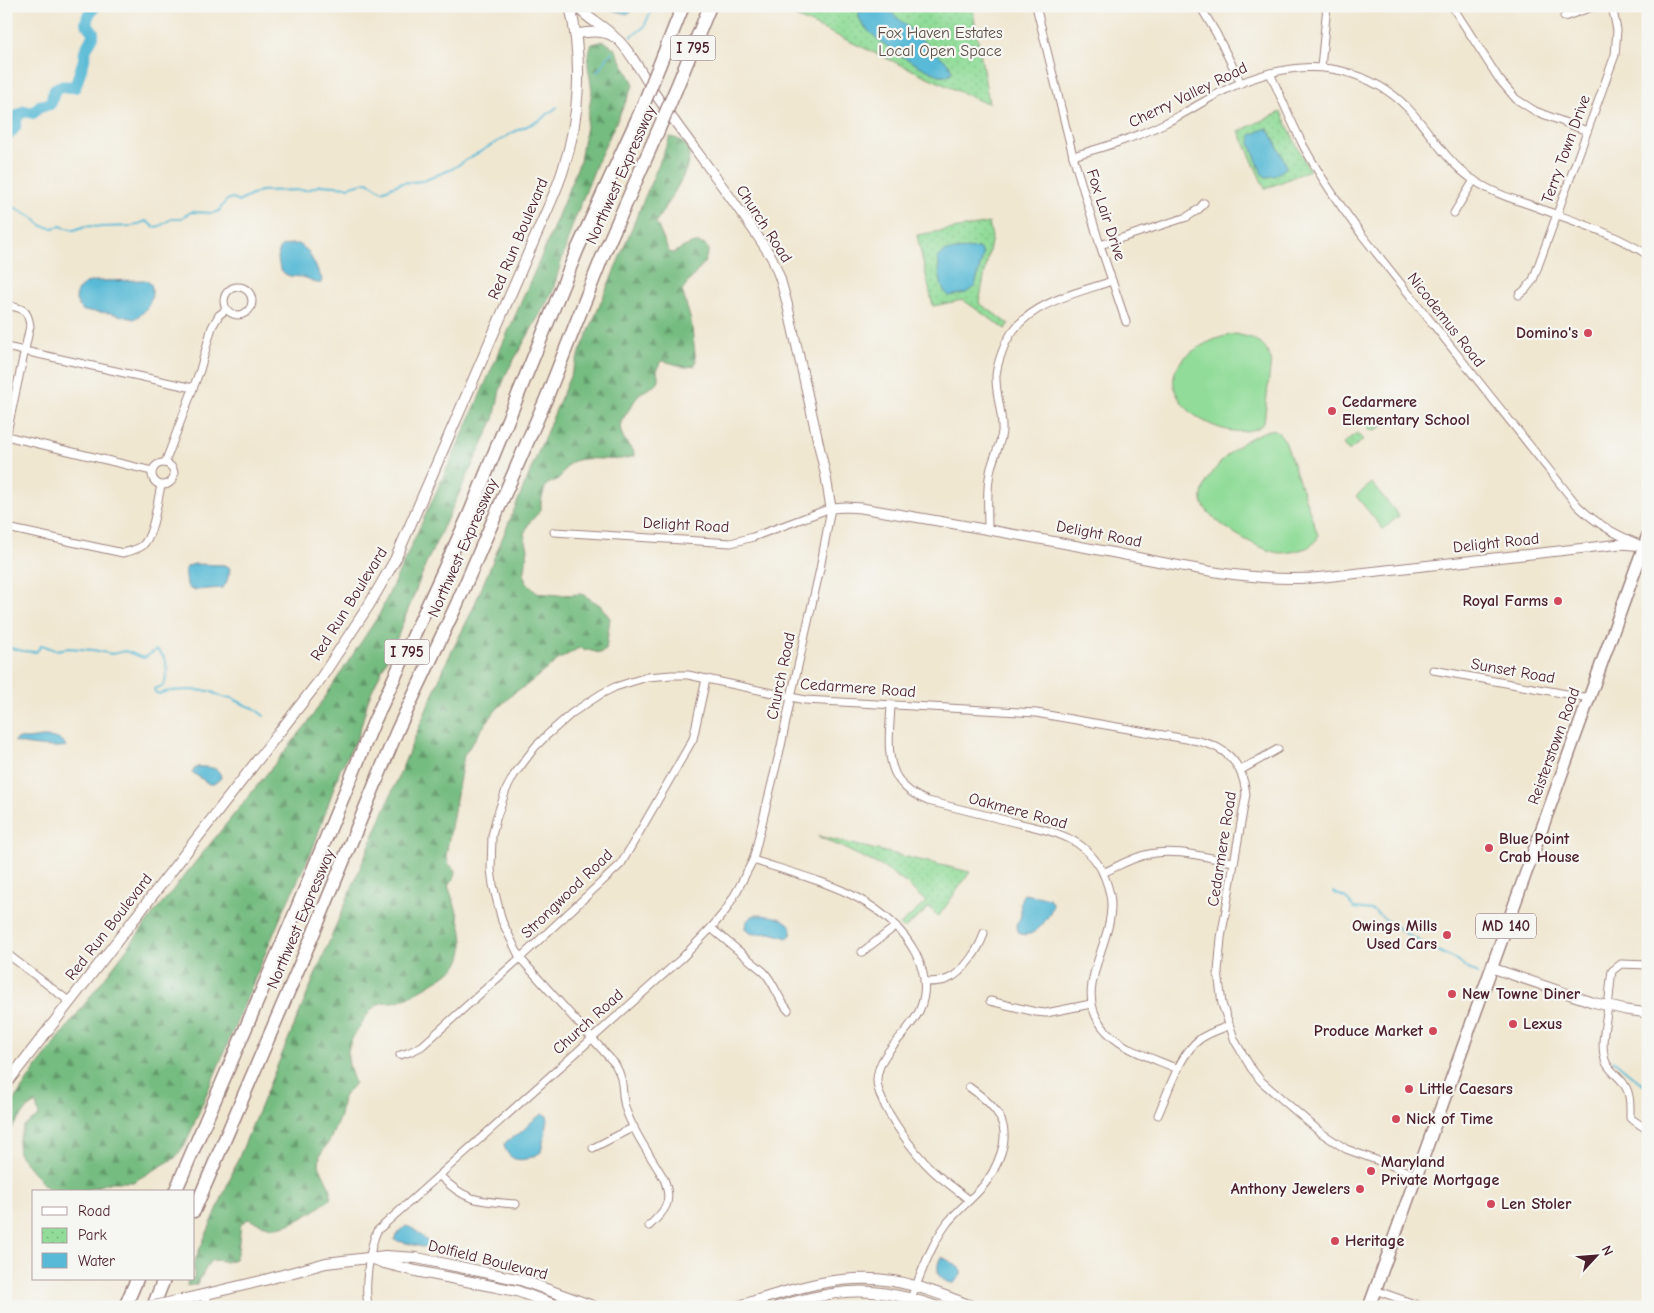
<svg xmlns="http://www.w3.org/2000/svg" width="1654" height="1313" viewBox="0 0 1654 1313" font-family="'Comic Neue',sans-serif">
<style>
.forest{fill:url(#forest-firs);stroke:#5f6e56}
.park{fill:url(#park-dots);stroke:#6d7e62}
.garden{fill:#90dc98;stroke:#6d7e62}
.water{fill:#58bad6;stroke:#516c80}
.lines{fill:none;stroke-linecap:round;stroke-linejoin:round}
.stream{stroke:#58bad6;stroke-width:2}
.river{stroke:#58bad6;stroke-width:12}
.minor-casing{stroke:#9d837e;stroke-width:9}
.tertiary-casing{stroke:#9d837e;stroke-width:11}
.secondary-casing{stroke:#9d837e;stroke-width:12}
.primary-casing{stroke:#9d837e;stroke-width:14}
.motorway-casing{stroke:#9d837e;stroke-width:15}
.minor{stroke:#fff;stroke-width:7}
.tertiary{stroke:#fff;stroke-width:9}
.secondary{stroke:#fff;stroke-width:10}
.primary{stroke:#fff;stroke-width:11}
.motorway{stroke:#fff;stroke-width:12}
.secondary-bridge-casing{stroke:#9d837e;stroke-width:12;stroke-linecap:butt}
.motorway-bridge-casing{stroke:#9d837e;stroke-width:15;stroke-linecap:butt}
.secondary-bridge{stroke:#fff;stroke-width:10}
.motorway-bridge{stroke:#fff;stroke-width:12}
.poi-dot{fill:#d1495b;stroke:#f6f6f2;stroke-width:2}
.labels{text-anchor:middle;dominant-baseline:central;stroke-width:4.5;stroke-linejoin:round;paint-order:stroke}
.shield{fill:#f6f6f2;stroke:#7e6067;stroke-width:1}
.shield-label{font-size:15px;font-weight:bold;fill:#4a1f2b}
.park-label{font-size:16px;fill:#5c4e46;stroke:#f6f6f2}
.street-label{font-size:16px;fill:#4a1f2b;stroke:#f6f6f2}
.poi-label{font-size:16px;font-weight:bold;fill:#4a1f2b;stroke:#f6f6f2;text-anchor:start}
</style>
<defs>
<pattern id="forest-firs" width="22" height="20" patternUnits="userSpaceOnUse" patternTransform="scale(1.25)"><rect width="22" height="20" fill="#74bc80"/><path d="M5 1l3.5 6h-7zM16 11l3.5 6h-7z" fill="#619869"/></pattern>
<pattern id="park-dots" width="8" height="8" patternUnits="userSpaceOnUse" patternTransform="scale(1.25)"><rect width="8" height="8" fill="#90dc98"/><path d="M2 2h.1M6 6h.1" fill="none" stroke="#7ebc83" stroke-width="1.8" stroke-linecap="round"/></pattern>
</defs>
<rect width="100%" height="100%" fill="#f6f6f2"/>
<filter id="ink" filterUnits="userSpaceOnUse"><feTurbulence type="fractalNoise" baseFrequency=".02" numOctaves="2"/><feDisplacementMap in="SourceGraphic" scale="10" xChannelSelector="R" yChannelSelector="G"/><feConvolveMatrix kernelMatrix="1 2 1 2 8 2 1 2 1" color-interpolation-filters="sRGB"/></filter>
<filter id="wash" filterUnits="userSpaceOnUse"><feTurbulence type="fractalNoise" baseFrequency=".0096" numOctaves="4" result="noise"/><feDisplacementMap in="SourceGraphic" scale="20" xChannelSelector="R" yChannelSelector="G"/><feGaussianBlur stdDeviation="1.12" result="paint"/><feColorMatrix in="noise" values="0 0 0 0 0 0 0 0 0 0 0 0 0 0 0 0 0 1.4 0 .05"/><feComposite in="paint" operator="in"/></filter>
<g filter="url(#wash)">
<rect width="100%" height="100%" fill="#f0e7d1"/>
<g class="forest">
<path d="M604 41 615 49 634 84 597 163 572 226 552 293 507 372 500 390 494 419 426 564 397 638 369 697 358 737 340 770 312 851 284 909 186 1143 175 1158 133 1182H111L81 1192H53L44 1185 19 1155 18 1142 24 1126 39 1116 36 1103 29 1107 6 1135V1113L36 1068 151 917 307 724 379 615 459 443 545 248 580 161 592 91 588 65 589 52 592 44Z"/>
<path d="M670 137C678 138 688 143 689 153 691 171 665 206 656 222L669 252 673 253C683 248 700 235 709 250L704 263 682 290 691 321 696 361 694 366 685 367 664 361 660 362 657 371 659 380 657 384 639 394 621 422C618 433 627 444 634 452V456C616 464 586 454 572 462 566 465 564 472 560 477 557 481 551 482 546 485L541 501V510L529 523 524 534 528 549 524 576 526 582 537 593 559 595 582 594 600 605 610 618 606 650 600 653 579 648 558 660 523 688 516 691 497 709 486 723 464 755 446 855 449 864 455 870 454 879 448 885C454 904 464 927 463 948 463 952 460 962 457 966 451 973 407 999 398 1001 392 1003 385 1001 379 1004 372 1007 368 1014 364 1020 346 1046 343 1053 355 1083L343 1097 340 1116 330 1140 320 1155 319 1165 331 1190 330 1199C318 1209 290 1228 274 1227 266 1226 256 1222 248 1219L241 1224 238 1250 235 1259 226 1262 218 1260 210 1261 197 1284 187 1286 188 1279H194V1262L213 1219 446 663 471 613Z"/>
</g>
<g class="park">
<path d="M772 6H972L989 103 980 101Z"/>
<path d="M1281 112 1299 150 1310 170 1265 189 1239 131Z"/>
<path d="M989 223 992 237 979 303 1009 324 1005 329 963 300 933 306 917 235Z"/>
<path d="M1376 417 1382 426 1376 431 1369 430 1366 425Z"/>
<path d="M1357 433 1363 440 1348 451 1343 444Z"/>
<path d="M818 836 970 872 938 917 930 907 904 929 900 925 926 902 906 883 881 866Z"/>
</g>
<g class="garden">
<path d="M1236 334 1252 338 1264 346 1271 359 1264 423C1231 454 1132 392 1193 351 1207 342 1220 336 1236 334Z"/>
<path d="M1269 430C1278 430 1280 434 1285 441L1318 535C1317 542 1313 545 1306 548 1298 551 1288 553 1280 553 1262 552 1205 520 1202 501 1200 489 1210 476 1217 467 1231 449 1248 437 1269 430Z"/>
<path d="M1372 483 1399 516 1383 529 1356 496Z"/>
</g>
<g class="water">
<path d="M610 6H633L632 11 627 14 613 10Z"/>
<path d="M862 6H884L949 64 952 71 949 75C945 75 941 76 937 74 919 68 864 36 859 17 858 13 860 10 862 6Z"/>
<path d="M1264 129H1268L1271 133 1285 162 1286 168 1274 176 1266 177 1262 174 1250 143 1251 135Z"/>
<path d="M291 244H299L308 251 322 279 321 283C314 284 312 280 306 278 301 276 295 277 290 276 278 273 277 259 279 249L283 246Z"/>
<path d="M978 248 981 250 983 255 975 286 966 293 949 296C938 288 940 269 938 257L946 251Z"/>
<path d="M145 280 151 284C155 299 147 312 134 319L110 313 84 311 80 308 76 300 77 291 86 283 96 281Z"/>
<path d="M194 564 224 565 229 567 230 570 226 584 222 588 196 590 190 589 187 585 185 569 188 566Z"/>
<path d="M42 737C51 737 62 738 66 746 60 749 19 745 14 741L18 738 27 739Z"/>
<path d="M197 767C207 767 220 766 221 778L214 784H209L193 773 192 771Z"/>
<path d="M1024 894 1049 898 1053 905C1049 918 1034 941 1019 933L1016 924C1027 912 1015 906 1024 894Z"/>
<path d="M755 915C767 915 788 917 792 929L791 935 787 938C781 936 775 934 770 933 760 933 753 937 745 929 745 922 748 918 755 915Z"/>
<path d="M543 1114 547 1116 548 1120 541 1152C526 1162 508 1165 504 1144 509 1138 515 1137 521 1132 528 1126 534 1118 543 1114Z"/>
<path d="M406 1226C415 1228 422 1236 429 1243V1246L422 1247 394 1240 396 1235Z"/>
<path d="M942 1257 953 1263 961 1270V1275L954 1283C946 1283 943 1280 938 1274V1264Z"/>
</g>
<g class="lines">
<g class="stream">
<path d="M631 37 644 27 653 6"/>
<path d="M597 72 612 52"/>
<path d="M6 209 13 207 34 218 42 226 53 228 60 226 74 230 86 226 102 227 133 226 146 221 154 227 160 226 171 219H180L191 212 213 213 219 211C223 205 225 199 233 198L238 202 260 191 307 190 321 185 348 187 362 183 368 182 382 191 401 183 423 181 452 169 471 157 514 132 540 120 557 107"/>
<path d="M6 647 23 651 36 652 42 645 55 650 69 648 93 650 112 654 125 651 144 658 156 650C169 657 169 674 163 686L154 689 155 692 159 694 169 691 189 690 210 691 222 697 232 698 245 705 254 708 264 716"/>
<path d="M1333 892 1346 898 1354 908 1372 910 1409 936 1456 960 1467 968 1478 974"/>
<path d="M1613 1060 1648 1089"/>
</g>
<path class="river" d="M6 134H9L15 127 17 116 25 111 33 113 40 106 50 104C53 100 52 96 54 92 57 83 68 88 75 87L84 60 85 51 93 36V32L86 23 88 16 95 6"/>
</g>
</g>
<g filter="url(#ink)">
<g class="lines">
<g class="minor-casing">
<g id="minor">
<path d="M1036 6 1073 156 1100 245 1126 322"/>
<path d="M1200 6 1216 33 1241 83"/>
<path d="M1452 6 1499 79 1516 99 1535 111 1587 131"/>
<path d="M1564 17 1595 6"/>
<path d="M1321 67 1327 6"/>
<path d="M1270 73C1281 98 1292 123 1304 147 1321 178 1341 207 1362 235L1577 505C1595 523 1614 534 1637 543"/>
<path d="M1073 156C1104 147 1135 138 1165 123 1184 114 1202 102 1221 92 1277 64 1334 55 1389 92 1424 116 1439 158 1475 181 1493 193 1513 199 1533 206 1573 221 1612 232 1648 255"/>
<path d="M1454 213 1474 180"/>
<path d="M1100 245 1187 217 1199 209 1204 203"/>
<circle cx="238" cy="301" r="14"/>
<path d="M1519 295 1526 289 1533 280 1615 55 1617 30 1612 6"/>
<path d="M6 305C22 308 28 309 30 326L6 437"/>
<path d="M6 347 193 388"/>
<path d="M6 436 152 471"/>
<circle cx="163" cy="474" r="11"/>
<path d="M165 463 200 370 212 327 219 315 226 310"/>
<path d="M6 526 12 529 123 553C130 551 136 550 142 546 154 536 157 501 161 486"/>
<path d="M988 529C988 509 986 487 991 468 994 456 1001 444 1002 431 1003 412 995 394 996 375 997 367 999 360 1002 352 1017 305 1071 295 1112 281"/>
<path d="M1433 670 1589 698"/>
<path d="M891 705C889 746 881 783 928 801 956 808 984 815 1013 822 1035 827 1057 831 1077 843 1089 851 1100 864 1105 878 1108 886 1111 895 1111 904 1112 948 1068 994 1108 1033 1126 1051 1155 1059 1178 1069"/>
<path d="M1241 770 1278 749"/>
<path d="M753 860C812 880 884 893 916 954 925 972 928 990 920 1009 910 1034 879 1050 877 1079 876 1103 916 1155 933 1171 944 1181 957 1190 969 1200"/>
<path d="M1103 873C1118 866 1133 857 1149 854 1176 848 1207 858 1234 862"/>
<path d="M711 928 764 972C774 983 778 998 788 1010"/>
<path d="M862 952 896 926"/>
<path d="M6 953 70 1002"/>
<path d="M1648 965 1621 964 1612 971C1610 982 1610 994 1608 1006 1606 1023 1600 1043 1605 1060 1608 1070 1618 1075 1624 1084 1631 1094 1630 1106 1630 1118L1648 1130"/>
<path d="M925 982C933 982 941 982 948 979 963 973 980 948 984 933"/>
<path d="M990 1001 1036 1012 1046 1013 1091 1004"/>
<path d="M400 1055 410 1052 422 1046 520 958 621 864 693 739 706 679"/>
<path d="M1158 1115C1168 1093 1179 1054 1200 1039 1208 1033 1218 1030 1228 1026"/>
<path d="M593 1148 634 1127"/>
<path d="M440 1176C467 1203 481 1201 516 1204"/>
<path d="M649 1226C666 1210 673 1202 664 1179 652 1158 633 1132 626 1110 620 1092 626 1083 615 1064L520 958 502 921 493 885 491 869 492 836 496 819 506 790 514 775 535 747 547 735 572 713 601 694 615 687 647 677 672 675H688L805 700 1036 713 1198 741C1227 747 1243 764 1246 794L1221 938 1218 972 1222 1004 1235 1041 1251 1068 1261 1081 1320 1132 1346 1149 1417 1175"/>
<path d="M1375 1290 1423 1307"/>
<path d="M911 1298C922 1272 931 1244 948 1222 959 1209 972 1199 983 1186 991 1177 997 1165 1001 1153 1012 1121 993 1104 969 1087"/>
<path d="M369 1307C363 1291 370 1246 377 1231L682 958 711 928 726 910 738 889 753 860 781 746 791 697 820 569 831 508 753 537 731 543 554 532"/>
</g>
</g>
<g class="tertiary-casing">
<g id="tertiary">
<path d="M575 34C588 32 601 30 613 36 626 43 644 77 653 91 692 147 735 200 772 258L780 278 787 303 826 477 831 508 846 507 861 508C946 522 1030 537 1115 553 1184 566 1254 584 1324 577L1621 544 1644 546"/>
<path d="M1492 968 1592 1002 1626 1010 1648 1013"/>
<path d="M206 1294V1307"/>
</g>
</g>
<g class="secondary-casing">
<g id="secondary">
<path d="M577 6C589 21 602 24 613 36"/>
<path d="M6 1084 319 681 369 605 395 560 541 224C549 206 557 189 563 170 580 118 583 60 570 6"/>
<path d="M374 1259 384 1263 416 1271 517 1291 560 1307"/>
<path d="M181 1300 261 1281 326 1263 385 1256 417 1258 521 1280 595 1307"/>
<path d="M736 1307C787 1291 838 1272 893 1281 921 1286 948 1297 974 1307"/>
<path d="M777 1307C838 1288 876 1285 937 1307"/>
</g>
</g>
<g class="primary-casing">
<path id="primary" d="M1369 1307 1648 535"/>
</g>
<g class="motorway-casing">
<g id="motorway">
<path d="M659 66 683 6"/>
<path d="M676 89 710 6"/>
<path d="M175 1192 291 923 374 722 469 515 578 248 640 113"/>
<path d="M194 1211 314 932 397 731 456 606 546 399 601 260 657 133"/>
<path d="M125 1307 137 1279"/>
<path d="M153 1307 164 1279"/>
</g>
</g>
<use href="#minor" class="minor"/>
<use href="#tertiary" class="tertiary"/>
<use href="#secondary" class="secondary"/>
<use href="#primary" class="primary"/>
<use href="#motorway" class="motorway"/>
<g class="secondary-bridge-casing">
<path id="secondary-bridge" d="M150 1307 181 1300"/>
</g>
<g class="motorway-bridge-casing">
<g id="motorway-bridge">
<path d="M640 113 659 66"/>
<path d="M657 133 676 89"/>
</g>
</g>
<use href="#secondary-bridge" class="secondary-bridge"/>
<use href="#motorway-bridge" class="motorway-bridge"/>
</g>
</g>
<g class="poi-dot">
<circle cx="1588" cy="333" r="5"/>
<circle cx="1332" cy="411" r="5"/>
<circle cx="1558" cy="601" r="5"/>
<circle cx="1489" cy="848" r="5"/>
<circle cx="1447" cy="935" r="5"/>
<circle cx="1452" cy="994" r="5"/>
<circle cx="1513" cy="1024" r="5"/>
<circle cx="1433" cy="1031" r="5"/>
<circle cx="1409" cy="1089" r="5"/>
<circle cx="1396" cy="1119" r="5"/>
<circle cx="1371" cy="1171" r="5"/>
<circle cx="1360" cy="1189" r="5"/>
<circle cx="1491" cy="1204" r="5"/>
<circle cx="1335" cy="1241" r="5"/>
</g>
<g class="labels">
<g class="shield">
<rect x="670.5" y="35.5" width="45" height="25" rx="4"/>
<rect x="384.5" y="639.5" width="45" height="25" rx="4"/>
<rect x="1476" y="913.5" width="60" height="25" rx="4"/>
</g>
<g class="shield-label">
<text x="693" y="48">I 795</text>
<text x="407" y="652">I 795</text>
<text x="1506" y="926">MD 140</text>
</g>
<g class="park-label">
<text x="940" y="33">Fox Haven Estates<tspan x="940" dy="18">Local Open Space</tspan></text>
</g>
<g class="street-label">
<text transform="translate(1188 95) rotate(-26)">Cherry Valley Road</text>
<text transform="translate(1566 149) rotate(-70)">Terry Town Drive</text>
<text transform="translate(621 175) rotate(-66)">Northwest Expressway</text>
<text transform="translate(1106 215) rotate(72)">Fox Lair Drive</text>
<text transform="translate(764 224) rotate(57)">Church Road</text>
<text transform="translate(518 239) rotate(-67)">Red Run Boulevard</text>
<text transform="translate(1446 320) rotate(52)">Nicodemus Road</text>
<text transform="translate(686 525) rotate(3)">Delight Road</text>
<text transform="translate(1099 534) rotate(11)">Delight Road</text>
<text transform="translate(1496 543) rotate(-6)">Delight Road</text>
<text transform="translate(463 548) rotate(-66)">Northwest Expressway</text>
<text transform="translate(349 604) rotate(-58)">Red Run Boulevard</text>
<text transform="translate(1513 671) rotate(10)">Sunset Road</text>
<text transform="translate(781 676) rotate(-78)">Church Road</text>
<text transform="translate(858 688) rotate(4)">Cedarmere Road</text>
<text transform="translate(1554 746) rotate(-70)">Reisterstown Road</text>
<text transform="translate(1018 811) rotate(15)">Oakmere Road</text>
<text transform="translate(1222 849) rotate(-81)">Cedarmere Road</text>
<text transform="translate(567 894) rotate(-44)">Strongwood Road</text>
<text transform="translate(301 919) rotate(-67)">Northwest Expressway</text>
<text transform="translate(109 927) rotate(-52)">Red Run Boulevard</text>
<text transform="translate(588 1022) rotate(-42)">Church Road</text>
<text transform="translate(488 1260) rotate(14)">Dolfield Boulevard</text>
</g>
<g class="poi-label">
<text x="1578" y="333" text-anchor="end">Domino's</text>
<text x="1342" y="402">Cedarmere<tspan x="1342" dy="18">Elementary School</tspan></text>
<text x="1548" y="601" text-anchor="end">Royal Farms</text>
<text x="1499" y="839">Blue Point<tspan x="1499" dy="18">Crab House</tspan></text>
<text x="1437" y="926" text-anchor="end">Owings Mills<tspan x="1437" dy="18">Used Cars</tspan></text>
<text x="1462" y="994">New Towne Diner</text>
<text x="1523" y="1024">Lexus</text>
<text x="1423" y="1031" text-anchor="end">Produce Market</text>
<text x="1419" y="1089">Little Caesars</text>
<text x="1406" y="1119">Nick of Time</text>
<text x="1381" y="1162">Maryland<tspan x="1381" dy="18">Private Mortgage</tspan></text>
<text x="1350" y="1189" text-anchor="end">Anthony Jewelers</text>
<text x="1501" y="1204">Len Stoler</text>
<text x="1345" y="1241">Heritage</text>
</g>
</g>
<rect width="1654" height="1313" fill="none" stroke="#f6f6f2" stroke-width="25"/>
<rect x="32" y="1190" width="162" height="90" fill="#f6f6f2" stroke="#b1a0a2"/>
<rect x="42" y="1207" width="25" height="8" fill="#ffffff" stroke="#b1a0a2"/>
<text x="78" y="1216" font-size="15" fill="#4a1f2b">Road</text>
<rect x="42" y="1228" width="25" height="15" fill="url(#park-dots)" stroke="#b1a0a2"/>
<text x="78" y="1240" font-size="15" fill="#4a1f2b">Park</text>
<rect x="42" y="1253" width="25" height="15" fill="#58bad6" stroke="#b1a0a2"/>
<text x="78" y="1266" font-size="15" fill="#4a1f2b">Water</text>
<g transform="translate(1596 1256) rotate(64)" stroke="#f6f6f2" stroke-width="4" paint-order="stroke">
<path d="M0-4L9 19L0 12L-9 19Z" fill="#4a1f2b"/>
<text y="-8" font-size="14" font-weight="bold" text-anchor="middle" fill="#4a1f2b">N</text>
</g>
</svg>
